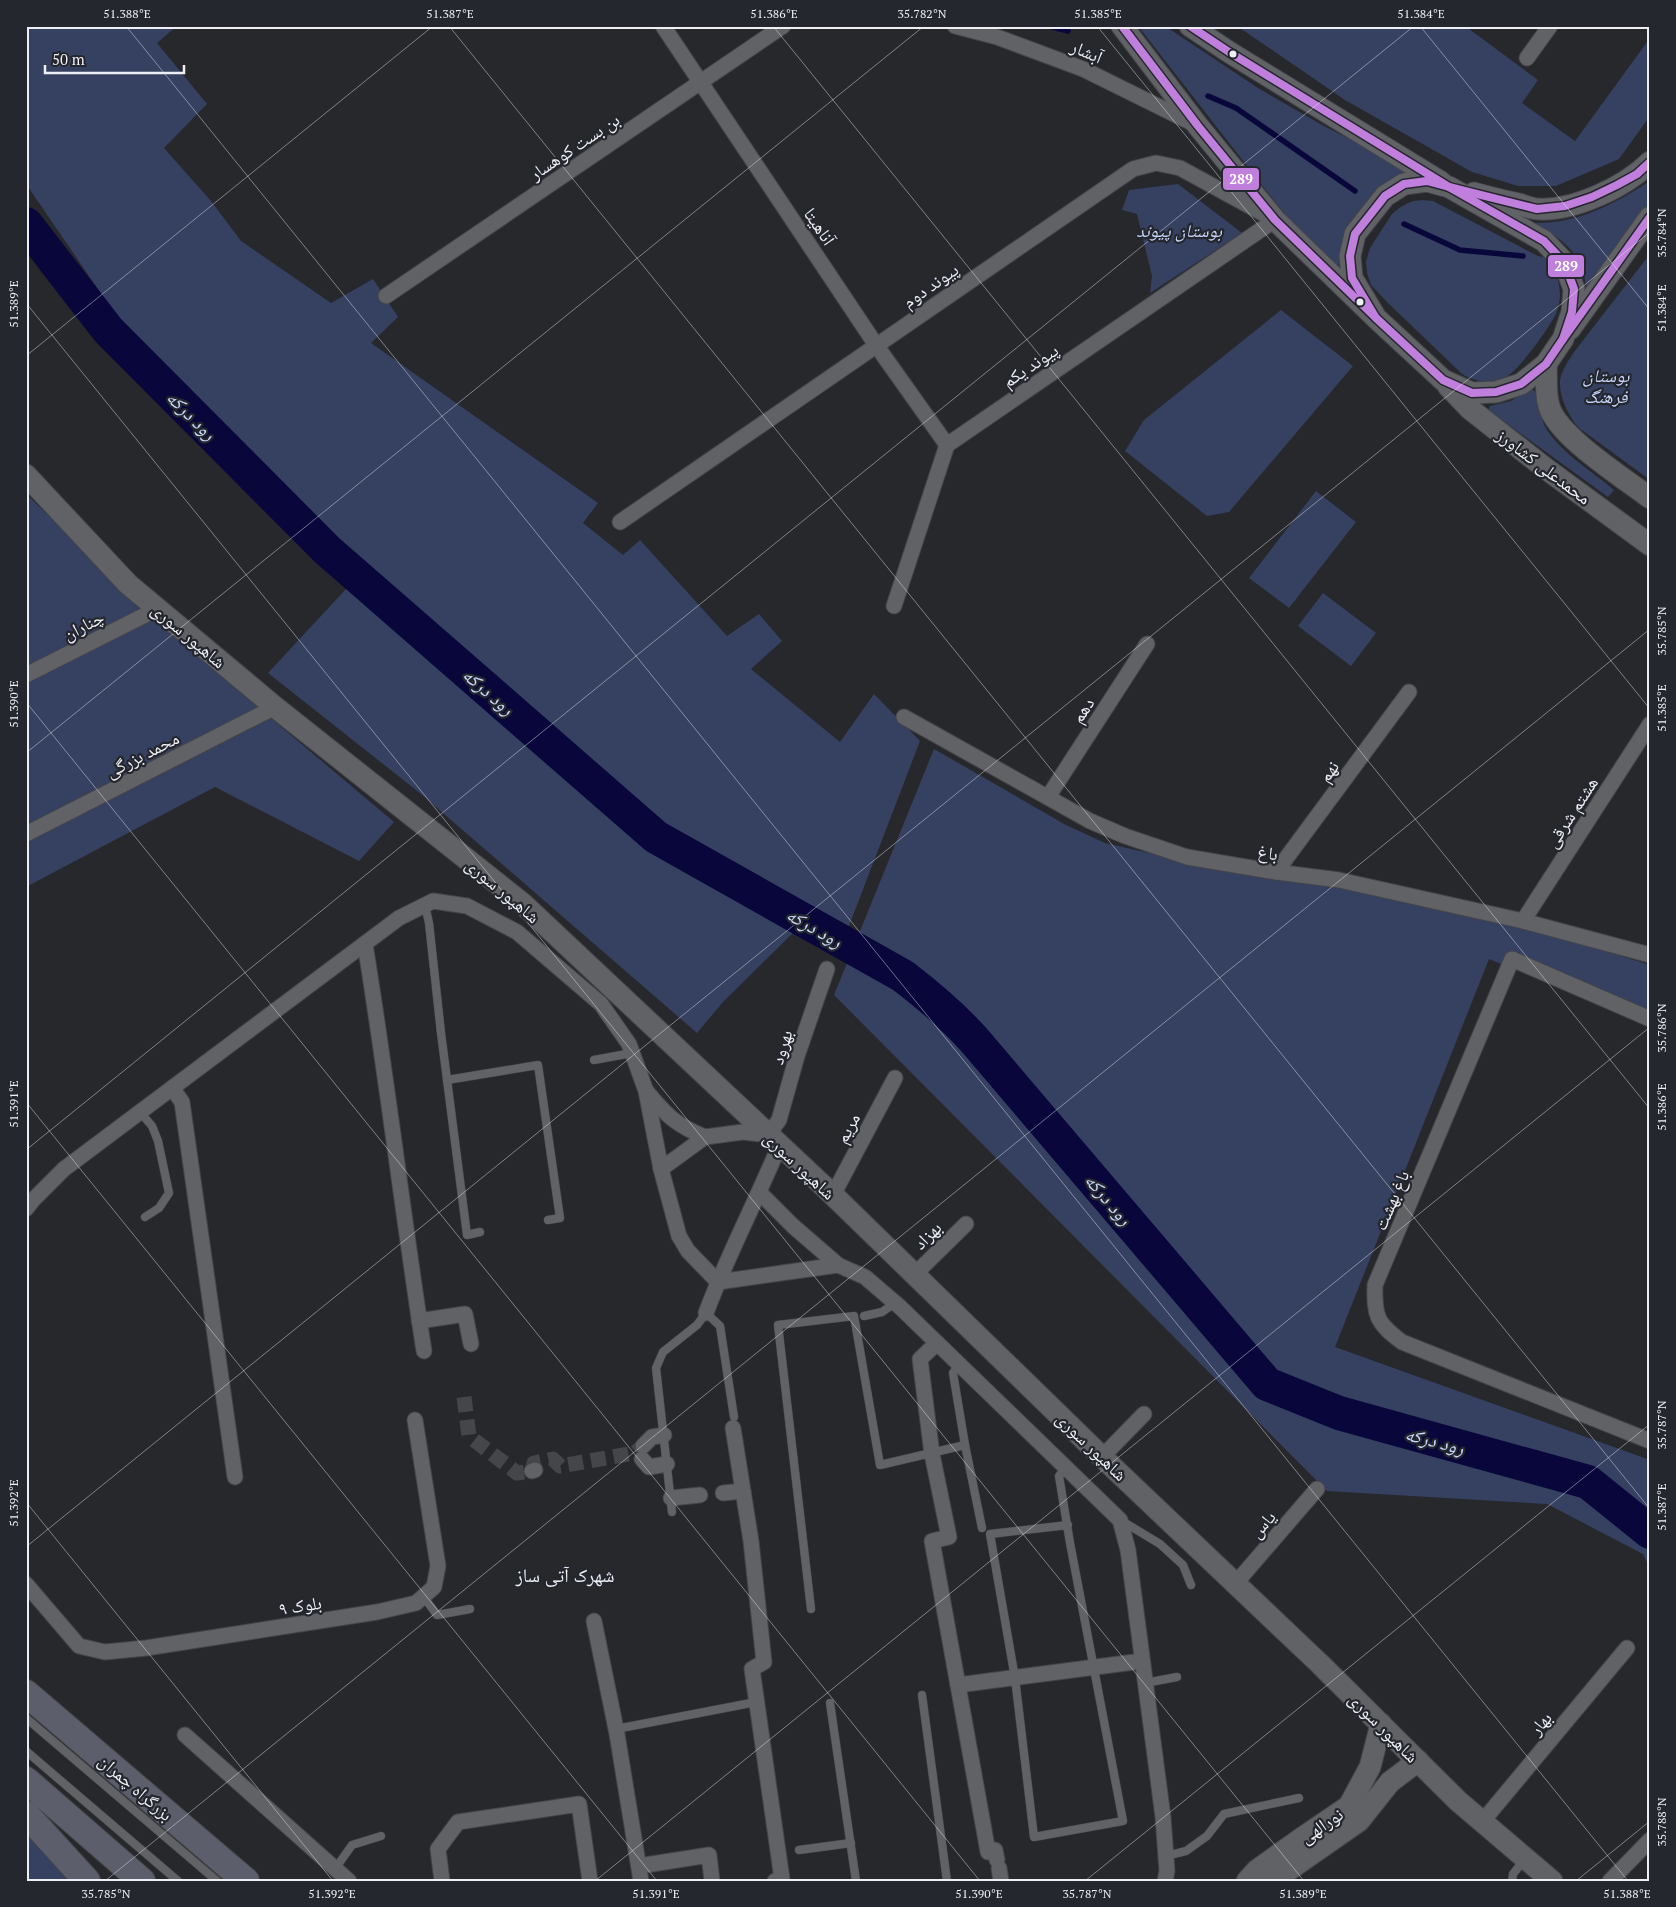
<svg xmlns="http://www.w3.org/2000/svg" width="1676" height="1907" viewBox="0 0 1676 1907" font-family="'PT Serif','Noto Naskh Arabic',serif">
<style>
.green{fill:#364061}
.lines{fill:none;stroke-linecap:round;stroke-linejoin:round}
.stream{stroke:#08063b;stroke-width:5.5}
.river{stroke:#08063b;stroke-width:34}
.street-tunnel{stroke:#44464a;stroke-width:15;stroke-dasharray:15 8;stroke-linecap:butt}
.lane-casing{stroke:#444549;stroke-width:9}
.street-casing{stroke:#444549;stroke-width:17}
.secondary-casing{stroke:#444549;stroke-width:23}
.highway-casing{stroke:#444549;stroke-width:28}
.lane{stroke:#616265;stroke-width:8}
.street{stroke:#616265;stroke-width:15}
.secondary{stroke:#616265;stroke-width:21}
.highway{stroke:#5c5f6b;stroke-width:26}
.bus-1-casing{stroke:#24272e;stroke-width:11}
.bus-1{stroke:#c07fdc;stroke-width:8}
.ticks{fill:none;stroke:#eeeff5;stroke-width:1;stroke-opacity:0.45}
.bus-dot{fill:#eeeff5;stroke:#24272e;stroke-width:2}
.labels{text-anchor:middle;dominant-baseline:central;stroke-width:4.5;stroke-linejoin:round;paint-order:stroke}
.street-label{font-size:18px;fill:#eeeff5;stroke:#24272e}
.park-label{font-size:18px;font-style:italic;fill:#c9d6fb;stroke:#24272e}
.water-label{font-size:19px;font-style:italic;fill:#cad7fc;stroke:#24272e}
.neighbourhood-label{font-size:19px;fill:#eeeff5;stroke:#24272e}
.line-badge{stroke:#24272e;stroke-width:2}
.badge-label{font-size:14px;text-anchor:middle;font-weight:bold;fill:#fff}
.neatline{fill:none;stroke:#eeeff5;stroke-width:2}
.ticks-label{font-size:12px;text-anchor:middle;fill:#eeeff5}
</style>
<rect width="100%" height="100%" fill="#26282c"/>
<g class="green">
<path d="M26 26H177L157 43 207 104 164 148 211 201 241 241 331 303 373 279 398 317 371 343 598 503 583 523 623 555 640 540 727 636 759 614 782 641 751 669 840 742 874 694 920 741 839 952 795 931 723 1002 697 1033 421 794 268 673 346 589 364 566 137 346 26 184Z"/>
<path d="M1138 26H1165L1258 88 1322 125 1424 177 1408 174 1390 180 1375 194 1342 251 1337 271 1297 230Z"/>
<path d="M1237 26H1465L1538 80 1522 103 1575 141 1650 38V116L1619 159 1556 186H1518L1472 172 1345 100Z"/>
<path d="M1650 181V205L1586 299C1588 257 1566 240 1532 223 1577 224 1613 205 1650 181Z"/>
<path d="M1178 184 1242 233 1150 293 1152 276 1137 214 1122 210 1129 190Z"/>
<path d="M1423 200 1433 201 1538 256 1549 258C1555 269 1560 282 1560 295 1560 300 1558 309 1556 314 1549 328 1520 369 1506 377 1492 385 1475 382 1462 374L1388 303 1371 285 1367 273 1366 262 1370 248 1392 214 1402 206 1413 201Z"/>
<path d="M1650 254V480L1579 428C1569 417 1559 397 1560 381 1561 371 1569 360 1574 352Z"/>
<path d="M1281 310 1353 366 1229 512 1207 516 1125 451 1144 420Z"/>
<path d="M1526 390H1534C1542 402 1539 418 1547 430 1564 455 1592 471 1614 490L1608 497 1488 410 1490 406 1511 401Z"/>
<path d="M1316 491 1356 522 1289 608 1249 578Z"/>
<path d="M26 494 183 644 394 822 359 861 215 787 26 887Z"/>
<path d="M1323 593 1376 633 1351 666 1298 626Z"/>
<path d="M934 749 1066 825 1105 843 1189 862 1321 883 1542 931 1650 965V1025L1489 959 1335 1347 1650 1460V1568L1643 1554 1547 1504 1327 1491 834 995Z"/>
<path d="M26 1823 79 1881H26Z"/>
</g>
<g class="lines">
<g class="stream">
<path d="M1049 26 1068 31"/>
<path d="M1208 96 1236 108 1355 191"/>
<path d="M1404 224 1460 250 1523 256"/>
</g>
<path class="river" d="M26 224 108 330 327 550 656 837 903 976C929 996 953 1016 975 1041L1267 1384 1339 1413 1588 1482 1650 1532"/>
<path class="street-tunnel" d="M464 1397 469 1436 517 1473 532 1471 534 1463 553 1459 560 1466 635 1453 643 1446"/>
<g class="lane-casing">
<g id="lane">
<path d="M425 905 429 923 441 1033 467 1235 480 1232"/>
<path d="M594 1060 632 1053"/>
<path d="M447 1080 538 1065 560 1218 548 1220"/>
<path d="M140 1112 152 1126 158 1141 169 1193 159 1208 145 1217"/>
<path d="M864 1316 882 1312 895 1303"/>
<path d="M959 1364 953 1373 965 1445 982 1528"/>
<path d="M1066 1467 1059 1476 1070 1543 1123 1821 1034 1837 1015 1678 990 1534 1068 1525"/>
<path d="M672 1512 656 1368 663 1352 697 1325 706 1313 720 1326 734 1417"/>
<path d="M1122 1521 1160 1544 1183 1565 1191 1585"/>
<path d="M423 1596 437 1615 470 1609"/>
<path d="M811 1609 778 1325 854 1316 880 1465 965 1445"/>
<path d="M1145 1683 1177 1677"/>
<path d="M922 1695 947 1881"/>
<path d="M830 1703 856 1881"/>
<path d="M26 1718 217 1881"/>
<path d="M616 1729 751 1703"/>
<path d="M26 1751 178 1881"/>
<path d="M799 1850 851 1843"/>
<path d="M1166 1856 1186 1851 1207 1836 1224 1814 1299 1798"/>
<path d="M335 1869 352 1845 381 1836"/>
<path d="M1512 1881 1513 1874 1524 1860"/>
</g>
</g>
<g class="street-casing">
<g id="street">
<path d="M663 26 876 345 947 445"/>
<path d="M955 26 997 37 1083 69 1194 124"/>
<path d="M1527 58 1550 26"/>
<path d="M386 296 783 26"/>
<path d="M620 522 1133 169 1156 163 1180 168 1275 220 947 445 894 606"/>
<path d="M26 675 157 609"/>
<path d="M904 717 1090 821 1125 836 1187 857 1276 872 1339 880 1523 921 1650 955"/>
<path d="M1048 797 1147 644"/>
<path d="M26 834 275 707"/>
<path d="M1276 872 1409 692"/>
<path d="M1523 921 1650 724"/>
<path d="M365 944C387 1079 403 1216 424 1351"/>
<path d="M1650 1019 1512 959 1375 1285C1374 1317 1377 1323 1402 1342L1650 1441"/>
<path d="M172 1088 182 1102 235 1477"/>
<path d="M647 1092C667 1116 676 1125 705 1137"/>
<path d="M661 1169 705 1137 743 1132 768 1135 779 1120 797 1056 827 969"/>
<path d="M760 1193 793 1226 838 1265"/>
<path d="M833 1195 895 1078"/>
<path d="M26 1209 33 1200 64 1169 399 918 433 901 467 906 517 932 601 1004 629 1044 646 1091 661 1169 679 1236 688 1251 718 1282"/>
<path d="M915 1274 966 1224"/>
<path d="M718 1282 838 1265 865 1277 900 1307 1120 1520 1128 1550 1163 1817 1167 1871 1165 1881"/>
<path d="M706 1313C727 1256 756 1202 779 1146"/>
<path d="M419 1321 465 1314 471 1344"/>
<path d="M937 1343 920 1359 932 1454 949 1537 932 1541 988 1852 995 1850 997 1860"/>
<path d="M733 1428 751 1541 764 1662 752 1669 782 1879 775 1881"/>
<path d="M643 1446 652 1437 664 1435"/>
<path d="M1102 1457 1144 1414"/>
<path d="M642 1459 649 1467 667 1464"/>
<path d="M532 1471 535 1470"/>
<path d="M723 1493 743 1491"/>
<path d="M671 1498 700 1495"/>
<path d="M26 1584 79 1646 105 1652 146 1648 377 1612 416 1603 434 1587 438 1566 415 1420"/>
<path d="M1235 1584 1317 1489"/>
<path d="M594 1621 617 1734 641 1881"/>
<path d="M958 1685 1142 1661"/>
<path d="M185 1735 349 1881"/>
<path d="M1482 1822 1627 1648"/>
<path d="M639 1866 709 1855 712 1881"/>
<path d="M999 1868 1001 1881"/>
<path d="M442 1881 438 1849 458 1822 579 1804 590 1881"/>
<path d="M1610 1881 1650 1840"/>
</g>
</g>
<g class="secondary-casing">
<g id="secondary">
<path d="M1122 26 1198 126 1275 220 1376 318 1443 380 1472 393 1496 392 1521 384 1546 364 1563 339 1572 312 1574 289 1564 262 1544 241 1449 187 1427 181 1404 184 1385 196 1355 234 1350 256 1352 278 1376 318"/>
<path d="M1190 26 1229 52 1441 182"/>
<path d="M1474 193C1489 197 1504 201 1519 204 1525 206 1532 209 1538 209 1574 211 1625 187 1650 162"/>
<path d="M1570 329 1650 217"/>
<path d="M1546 364C1547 378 1545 393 1549 406 1557 436 1624 478 1650 498"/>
<path d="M1448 386 1470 409 1545 468 1650 545"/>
<path d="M26 475 128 584 275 707 522 903 833 1195 1102 1457 1320 1664 1458 1801 1552 1881"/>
<path d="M1247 1881 1257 1870 1299 1840 1349 1806 1370 1767 1381 1724"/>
<path d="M1273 1881 1359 1821 1390 1782 1418 1761"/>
</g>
</g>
<g class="highway-casing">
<g id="highway">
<path d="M26 1693 246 1881"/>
<path d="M26 1780 142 1881"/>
<path d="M26 1814 87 1881"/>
</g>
</g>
<use href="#lane" class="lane"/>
<use href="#street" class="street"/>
<use href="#secondary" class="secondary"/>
<use href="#highway" class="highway"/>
<g class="bus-1-casing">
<g id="bus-1">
<path d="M1122 26 1198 126 1275 220 1376 318"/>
<path d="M1190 26 1229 52 1449 187 1537 209 1565 206 1592 197 1617 185 1637 174 1650 162"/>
<path d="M1427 181 1449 187 1544 241 1564 262 1574 289 1572 312 1563 339 1546 364 1521 384 1496 392 1472 393 1443 380 1376 318 1352 278 1350 256 1355 234 1385 196 1404 184Z"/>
<path d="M1563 339 1650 217"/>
</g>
</g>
<use href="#bus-1" class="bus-1"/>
</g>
<path class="ticks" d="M126 26 1628 1881M449 26 1650 1509M773 26 1650 1109M1097 26 1650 709M1420 26 1650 310M26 303 1304 1881M26 356 433 26M26 702 980 1881M26 753 924 26M26 1102 657 1881M26 1150 1414 26M26 1502 333 1881M26 1547 1650 232M105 1881 1650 629M595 1881 1650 1027M1085 1881 1650 1424M1576 1881 1650 1821"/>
<g class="bus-dot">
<circle cx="1233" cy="54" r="4.5"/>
<circle cx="1360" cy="302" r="4.5"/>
</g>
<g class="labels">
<g class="street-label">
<text transform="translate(1087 51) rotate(23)">آبشار</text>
<text transform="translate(574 146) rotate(-34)">بن بست کوهسار</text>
<text transform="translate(820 226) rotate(56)">آناهیتا</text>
<text transform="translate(930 285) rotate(-35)">پیوند دوم</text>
<text transform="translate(1030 365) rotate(-34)">پیوند یکم</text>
<text transform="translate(1544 466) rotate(37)">محمدعلی کشاورز</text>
<text transform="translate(83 625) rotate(-27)">چناران</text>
<text transform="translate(189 635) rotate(40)">شاهپور سوری</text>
<text transform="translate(1082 710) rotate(-57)">دهم</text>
<text transform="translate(142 754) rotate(-27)">محمد بزرگی</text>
<text transform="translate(1328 771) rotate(-54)">نهم</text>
<text transform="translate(1571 812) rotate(-57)">هشتم شرقی</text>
<text transform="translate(1268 852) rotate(9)">باغ</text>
<text transform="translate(503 890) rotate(40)">شاهپور سوری</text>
<text transform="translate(781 1047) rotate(-73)">بهرود</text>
<text transform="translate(847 1128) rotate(-62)">مریم</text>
<text transform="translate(800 1165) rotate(43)">شاهپور سوری</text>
<text transform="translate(1391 1200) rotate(-67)">باغ بهشت</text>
<text transform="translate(927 1235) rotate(-45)">بهزاد</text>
<text transform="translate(1092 1446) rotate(44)">شاهپور سوری</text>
<text transform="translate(1262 1524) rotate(-49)">یاس</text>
<text transform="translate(300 1605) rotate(-9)">بلوک ۹</text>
<text transform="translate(1540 1723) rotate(-50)">بهار</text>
<text transform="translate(1384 1727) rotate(45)">شاهپور سوری</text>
<text transform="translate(136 1787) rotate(41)">بزرگراه چمران</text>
<text transform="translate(1321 1825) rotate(-34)">نورالهی</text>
</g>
<g class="park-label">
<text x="1179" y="230">بوستان پیوند</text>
<text x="1606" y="375">بوستان<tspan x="1606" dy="21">فرهنگ</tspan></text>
</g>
<g class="water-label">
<text transform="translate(192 415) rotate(45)">رود درکه</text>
<text transform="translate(489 691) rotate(41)">رود درکه</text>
<text transform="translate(815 927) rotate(30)">رود درکه</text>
<text transform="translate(1109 1199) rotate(50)">رود درکه</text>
<text transform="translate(1435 1440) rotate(15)">رود درکه</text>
</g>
<g class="neighbourhood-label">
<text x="565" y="1574">شهرک آتی ساز</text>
</g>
</g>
<g class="line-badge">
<rect x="1222" y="167" width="38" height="24" rx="5" fill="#c07fdc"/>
<rect x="1547" y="254" width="38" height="24" rx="5" fill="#c07fdc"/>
</g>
<g class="badge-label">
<text x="1241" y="184">289</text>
<text x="1566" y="271">289</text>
</g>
<rect width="1676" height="1907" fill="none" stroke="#24272e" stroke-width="55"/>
<path d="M45 65v8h139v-8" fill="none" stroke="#eeeff5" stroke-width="2.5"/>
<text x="52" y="65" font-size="15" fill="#eeeff5" stroke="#24272e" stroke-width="4" paint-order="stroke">50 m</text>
<rect x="28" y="28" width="1620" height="1852" class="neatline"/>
<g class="ticks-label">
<text x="127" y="18">51.388°E</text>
<text x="450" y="18">51.387°E</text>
<text x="774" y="18">51.386°E</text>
<text x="922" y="18">35.782°N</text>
<text x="1098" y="18">51.385°E</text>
<text x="1421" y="18">51.384°E</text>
<text transform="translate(1662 233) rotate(-90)" y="4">35.784°N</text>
<text transform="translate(14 304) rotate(-90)" y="4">51.389°E</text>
<text transform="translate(1662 308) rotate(-90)" y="4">51.384°E</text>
<text transform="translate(1662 631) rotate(-90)" y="4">35.785°N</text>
<text transform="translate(14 704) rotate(-90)" y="4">51.390°E</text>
<text transform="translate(1662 708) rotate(-90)" y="4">51.385°E</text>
<text transform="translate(1662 1028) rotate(-90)" y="4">35.786°N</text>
<text transform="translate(14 1104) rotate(-90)" y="4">51.391°E</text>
<text transform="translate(1662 1107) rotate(-90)" y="4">51.386°E</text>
<text transform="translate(1662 1425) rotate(-90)" y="4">35.787°N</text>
<text transform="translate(14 1503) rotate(-90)" y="4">51.392°E</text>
<text transform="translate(1662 1507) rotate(-90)" y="4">51.387°E</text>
<text transform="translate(1662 1822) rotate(-90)" y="4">35.788°N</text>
<text x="106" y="1898">35.785°N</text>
<text x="332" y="1898">51.392°E</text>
<text x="656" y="1898">51.391°E</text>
<text x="979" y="1898">51.390°E</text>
<text x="1087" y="1898">35.787°N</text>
<text x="1303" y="1898">51.389°E</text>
<text x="1627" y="1898">51.388°E</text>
</g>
</svg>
